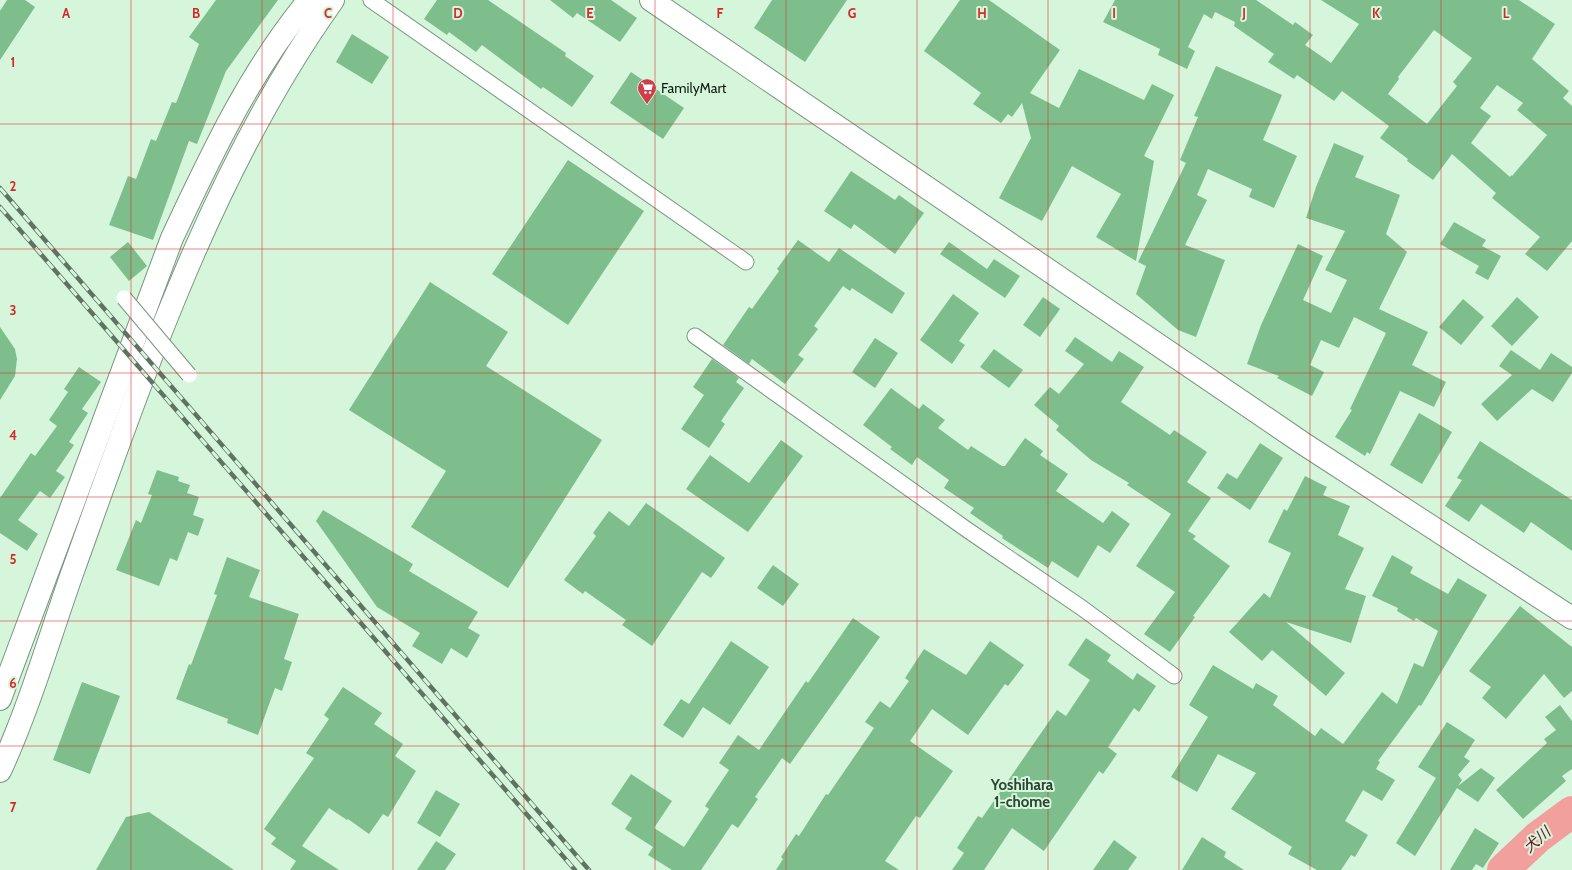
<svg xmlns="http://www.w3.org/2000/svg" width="1572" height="870" viewBox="0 0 1572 870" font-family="Cabin,'Noto Sans JP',sans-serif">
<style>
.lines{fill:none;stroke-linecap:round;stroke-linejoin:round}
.river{stroke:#f1a09e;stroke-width:32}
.building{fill:#7ebe8c;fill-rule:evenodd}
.street-casing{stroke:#78967e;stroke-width:17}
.secondary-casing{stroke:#78967e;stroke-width:24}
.street{stroke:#fff;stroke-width:15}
.secondary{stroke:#fff;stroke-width:22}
.rail-casing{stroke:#5f7363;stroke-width:4.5}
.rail{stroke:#d6f6dc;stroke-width:3;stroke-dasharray:9;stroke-linecap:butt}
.street-bridge-casing{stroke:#78967e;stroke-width:17;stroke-linecap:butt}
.street-bridge{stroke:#fff;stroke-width:15}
.grid{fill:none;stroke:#d62828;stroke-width:1;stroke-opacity:0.55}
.labels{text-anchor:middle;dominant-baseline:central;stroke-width:4;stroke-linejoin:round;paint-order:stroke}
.poi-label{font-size:14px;fill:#101c13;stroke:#d6f6dc;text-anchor:start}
.neighbourhood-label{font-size:15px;font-weight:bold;fill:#2a4530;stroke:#d6f6dc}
.water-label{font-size:15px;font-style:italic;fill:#6f101c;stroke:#d6f6dc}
.grid-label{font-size:13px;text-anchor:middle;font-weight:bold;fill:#d62828;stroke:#d6f6dc;stroke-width:4;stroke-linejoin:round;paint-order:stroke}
</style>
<rect width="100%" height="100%" fill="#d6f6dc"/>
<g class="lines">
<path class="river" d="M1503 870 1538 837 1572 812"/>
</g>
<g class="building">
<path d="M7 0H25L35 7 0 60V11Z"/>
<path d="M216 0H278L226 71 197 144 189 141 153 240 109 225 128 176 136 179 151 139 156 141 172 102 176 103 199 44 189 37Z"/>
<path d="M437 0H488L566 53 565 56 594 76 572 107 543 87 541 89 482 45 476 52 449 32 447 35 424 19Z"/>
<path d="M550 0H611L637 18 620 42 577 13 573 18Z"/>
<path d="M772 0H847L805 62 754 28Z"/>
<path d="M960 0H989L1060 50 1030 93 1059 108 1079 69 1144 100 1152 84 1174 95 1144 156 1154 161 1136 261 1096 237 1121 194 1072 166 1042 221 999 198 1031 138 1022 103 1012 117 1008 114 1001 123 973 104 981 93 924 51Z"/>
<path d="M1115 0H1256L1293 25 1295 22 1313 35 1305 45 1331 63 1359 24 1321 0H1519L1555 24 1532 59 1569 91 1563 98 1572 106V241L1547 271 1525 254 1540 237 1492 198 1496 193 1452 154 1433 180 1407 161 1408 159 1380 138 1389 126 1342 91 1334 101 1297 75 1294 79 1268 62 1274 54 1234 26 1235 22 1215 12 1212 19 1204 14 1188 47 1195 51 1187 69 1158 55 1160 49 1103 22ZM1434 30 1472 58 1453 82 1457 86 1427 124 1388 94 1399 79 1398 77ZM1497 85 1523 103 1517 110 1547 135 1512 176 1511 175 1510 177 1471 143 1491 116 1480 108Z"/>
<path d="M352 34 389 57 372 84 336 62Z"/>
<path d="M1216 66 1282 95 1263 140 1297 156 1274 208 1249 197 1252 189 1208 169 1197 195 1207 200 1185 245 1225 260 1196 337 1178 330 1136 294 1146 266 1138 262 1186 163 1180 160 1198 117 1194 116Z"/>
<path d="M631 72 684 108 663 139 610 103Z"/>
<path d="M1334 143 1364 156 1355 177 1400 195 1386 234 1407 252 1379 309 1428 332 1412 365 1446 382 1434 407 1400 391 1370 454 1367 452 1365 456 1335 437 1352 410 1350 409 1386 333 1354 317 1339 348 1321 340 1310 365 1324 372 1312 396 1277 378 1279 376 1247 364 1261 325 1298 244 1323 256 1303 300 1331 313 1347 280 1325 270 1345 231 1306 218 1316 187Z"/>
<path d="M568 160 644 211 568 325 492 274Z"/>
<path d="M851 171 895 200 899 195 924 213 895 254 854 224 851 229 824 211Z"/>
<path d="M1454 222 1486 240 1482 246 1501 256 1488 280 1475 273 1479 266 1440 244Z"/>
<path d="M798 240 829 262 839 248 905 293 892 314 852 288 850 291 843 286 814 326 818 329 798 355 804 359 785 384 752 359 749 364 723 345 749 307 752 309 779 271 777 269Z"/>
<path d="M128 242 147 266 129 281 110 257Z"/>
<path d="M949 242 987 269 994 259 1020 276 1005 298 940 254Z"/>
<path d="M430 282 508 332 486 366 602 440 508 588 411 527 446 471 349 410Z"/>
<path d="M953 294 979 313 959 341 965 345 952 364 920 340Z"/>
<path d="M1043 297 1060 309 1040 337 1023 325Z"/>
<path d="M1517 297 1539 317 1512 346 1491 326Z"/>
<path d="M1463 299 1484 317 1461 345 1439 327Z"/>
<path d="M0 327 15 349 17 359 15 376 0 400Z"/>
<path d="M1075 337 1112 362 1119 351 1144 367 1121 402 1170 435 1174 430 1207 452 1187 482 1211 498 1188 531 1196 536 1193 539 1230 566 1193 616 1195 617 1170 652 1144 634 1175 592 1136 566 1171 514 1127 485 1129 483 1091 460 1056 430 1059 426 1034 405 1050 387 1059 394 1084 364 1065 351Z"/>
<path d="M875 338 898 353 875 388 852 372Z"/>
<path d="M994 349 1023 370 1009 388 980 367Z"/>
<path d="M1511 350 1540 370 1551 353 1572 367V373L1553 402 1532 389 1497 421 1481 404 1512 375 1499 366Z"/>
<path d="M712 359 739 378 736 382 744 388 721 421 725 424 709 448 681 429 704 395 693 387Z"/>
<path d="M79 367 101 382 82 409 88 413 69 442 74 445 56 471 65 477 50 498 40 491 18 520 38 534 27 551 0 533V498L31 453 35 456 57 426 49 420 68 392 64 389Z"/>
<path d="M891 388 919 409 923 404 945 420 938 428 968 450 971 446 1002 466H1005L1025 438 1043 451 1040 455 1068 474 1056 491 1103 523 1112 511 1130 524 1110 553 1098 545 1078 578 1052 561 1048 568 1002 538 1003 536 970 513 974 508 944 488 949 480 917 457 912 465 890 449 892 447 863 425Z"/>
<path d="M1419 413 1452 432 1422 484 1390 465Z"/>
<path d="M781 440 803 456 748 532 686 489 710 455 749 483Z"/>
<path d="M1480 441 1572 500V551L1531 522 1524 533 1481 504 1469 522 1445 506 1462 480 1457 478Z"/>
<path d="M1260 443 1283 458 1250 510 1217 488 1227 473 1237 479Z"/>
<path d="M157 470 179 477 178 481 190 485 187 493 199 497 193 515 204 519 198 536 188 532 177 561 170 558 159 586 116 570 136 520 141 523 152 495 148 494Z"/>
<path d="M1305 476 1327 487 1323 495 1350 506 1338 535 1364 548 1345 589 1366 596 1351 643 1286 622 1345 673 1326 696 1272 650 1262 661 1229 632 1264 593 1270 598 1291 553 1268 542 1284 509 1287 511Z"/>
<path d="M646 503 725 558 711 578 702 572 652 646 622 625 626 620 585 591 583 594 564 580 596 536 593 533 609 511 629 526Z"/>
<path d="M323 510 413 564 409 571 478 612 468 628 480 635 467 658 451 648 442 664 412 646 420 633 377 607 316 521Z"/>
<path d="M1392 555 1413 567 1410 573 1448 594 1458 578 1487 595 1421 706 1419 705 1378 761 1380 762 1376 769 1395 780 1382 801 1363 790 1345 821 1368 835 1355 857 1351 855 1341 870H1317L1288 854 1292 847 1231 809 1256 773 1218 754 1197 792 1171 777 1208 717 1189 705 1213 665 1253 689 1256 683 1278 696 1273 705 1315 736 1321 728 1343 744 1382 692 1397 704 1414 663 1423 667 1438 631 1416 618 1414 621 1397 611 1398 608 1372 596Z"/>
<path d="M227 557 260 570 249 597 299 614 284 659 292 662 282 691 275 688 258 735 227 723 228 719 176 699 189 664 191 665 217 595 214 594Z"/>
<path d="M773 565 799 584 783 606 757 588Z"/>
<path d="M1520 606 1572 647V691L1564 698 1544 674 1506 719 1482 698 1491 687 1469 671Z"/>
<path d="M853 618 880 637 790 764 782 758 755 797 758 799 738 828 732 824 701 870H672L648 855 653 847 625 829 632 818 611 804 631 774 672 801 654 828 684 847 709 809 705 806 729 770 719 763 738 735 759 750 806 681 808 683Z"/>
<path d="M1086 638 1111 655 1107 661 1133 680 1137 673 1156 686 1139 712 1134 708 1108 747 1117 754 1103 774 1099 771 1044 851 1012 828 984 870H952L964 853 957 848 978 816 982 818 1057 710 1066 716 1090 680 1068 665Z"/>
<path d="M731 641 769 667 730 725 703 707 683 738 663 725 681 699 689 704Z"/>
<path d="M990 641 1024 665 1008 686 1005 684 968 735 932 709 910 741 953 771 920 818 916 816 885 861 899 870H776L783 859 781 857 796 834 799 836 826 794 828 795 874 728 865 722 880 701 890 708 909 681 905 678 924 649 966 675Z"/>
<path d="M82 682 120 696 90 774 53 760Z"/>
<path d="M343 687 382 713 374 724 403 744 395 756 416 771 388 817 383 814 369 834 348 819 347 820 329 808 302 846 339 870H290L296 861 271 844 276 838 264 829 314 758 306 753 329 719 324 715Z"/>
<path d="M1560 705 1572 721V769L1562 776 1566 781 1523 819 1496 790 1547 743 1544 739 1556 730 1545 717Z"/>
<path d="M1447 722 1475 740 1464 757 1470 761 1458 775 1462 780 1458 786 1481 768 1495 778 1478 802 1457 788 1415 856 1396 843 1436 778 1418 767Z"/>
<path d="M436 790 460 804 440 837 417 823Z"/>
<path d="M149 812 234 870H96L126 817Z"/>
<path d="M1475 828 1499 843 1483 868 1476 864 1472 870H1450Z"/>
<path d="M1202 837 1226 852 1224 857 1244 870H1182Z"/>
<path d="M1114 840 1137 857 1128 870H1093Z"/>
<path d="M436 841 456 854 445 870H417Z"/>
</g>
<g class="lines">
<g class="street-casing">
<g id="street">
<path d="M371 0 746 262"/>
<path d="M695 336 966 529 1082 608 1174 676"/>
</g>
</g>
<g class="secondary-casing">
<g id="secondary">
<path d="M651 0 1304 444 1572 618"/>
<path d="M0 699 172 238C211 155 250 71 309 0"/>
<path d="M0 771C30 706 50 635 74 568 144 373 212 170 333 0"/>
</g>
</g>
<use href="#street" class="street"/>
<use href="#secondary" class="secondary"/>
<g class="rail-casing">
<g id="rail">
<path d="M0 188 589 870"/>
<path d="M0 207 575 870"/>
</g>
</g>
<use href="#rail" class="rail"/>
<g class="street-bridge-casing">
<path id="street-bridge" d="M124 298 189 375"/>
</g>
<use href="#street-bridge" class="street-bridge"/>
</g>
<path class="grid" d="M131 0V870M262 0V870M393 0V870M524 0V870M655 0V870M786 0V870M917 0V870M1048 0V870M1179 0V870M1310 0V870M1441 0V870M0 124H1572M0 249H1572M0 373H1572M0 497H1572M0 621H1572M0 746H1572"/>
<defs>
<g id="supermarket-pin" transform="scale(1)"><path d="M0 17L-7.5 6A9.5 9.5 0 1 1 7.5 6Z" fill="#cf3f49" stroke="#d6f6dc"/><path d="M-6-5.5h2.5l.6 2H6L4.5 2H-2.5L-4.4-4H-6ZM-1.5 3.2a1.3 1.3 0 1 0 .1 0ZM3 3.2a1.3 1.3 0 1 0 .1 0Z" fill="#fff"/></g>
</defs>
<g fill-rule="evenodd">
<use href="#supermarket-pin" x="647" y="88"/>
</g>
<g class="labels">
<g class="poi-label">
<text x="661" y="88">FamilyMart</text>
</g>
<g class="neighbourhood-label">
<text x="1022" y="785">Yoshihara<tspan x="1022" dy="17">1-chome</tspan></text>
</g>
<g class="water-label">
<text transform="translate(1537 840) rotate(-41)">犬川</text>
</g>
</g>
<g class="grid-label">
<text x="66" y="18">A</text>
<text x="196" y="18">B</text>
<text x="328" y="18">C</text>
<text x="458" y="18">D</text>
<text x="590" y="18">E</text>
<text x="720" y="18">F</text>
<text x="852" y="18">G</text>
<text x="982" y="18">H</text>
<text x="1114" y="18">I</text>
<text x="1244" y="18">J</text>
<text x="1376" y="18">K</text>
<text x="1506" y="18">L</text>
<text x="13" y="67">1</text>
<text x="13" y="191">2</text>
<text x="13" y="315">3</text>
<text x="13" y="440">4</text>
<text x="13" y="564">5</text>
<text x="13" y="688">6</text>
<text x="13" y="812">7</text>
</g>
</svg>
